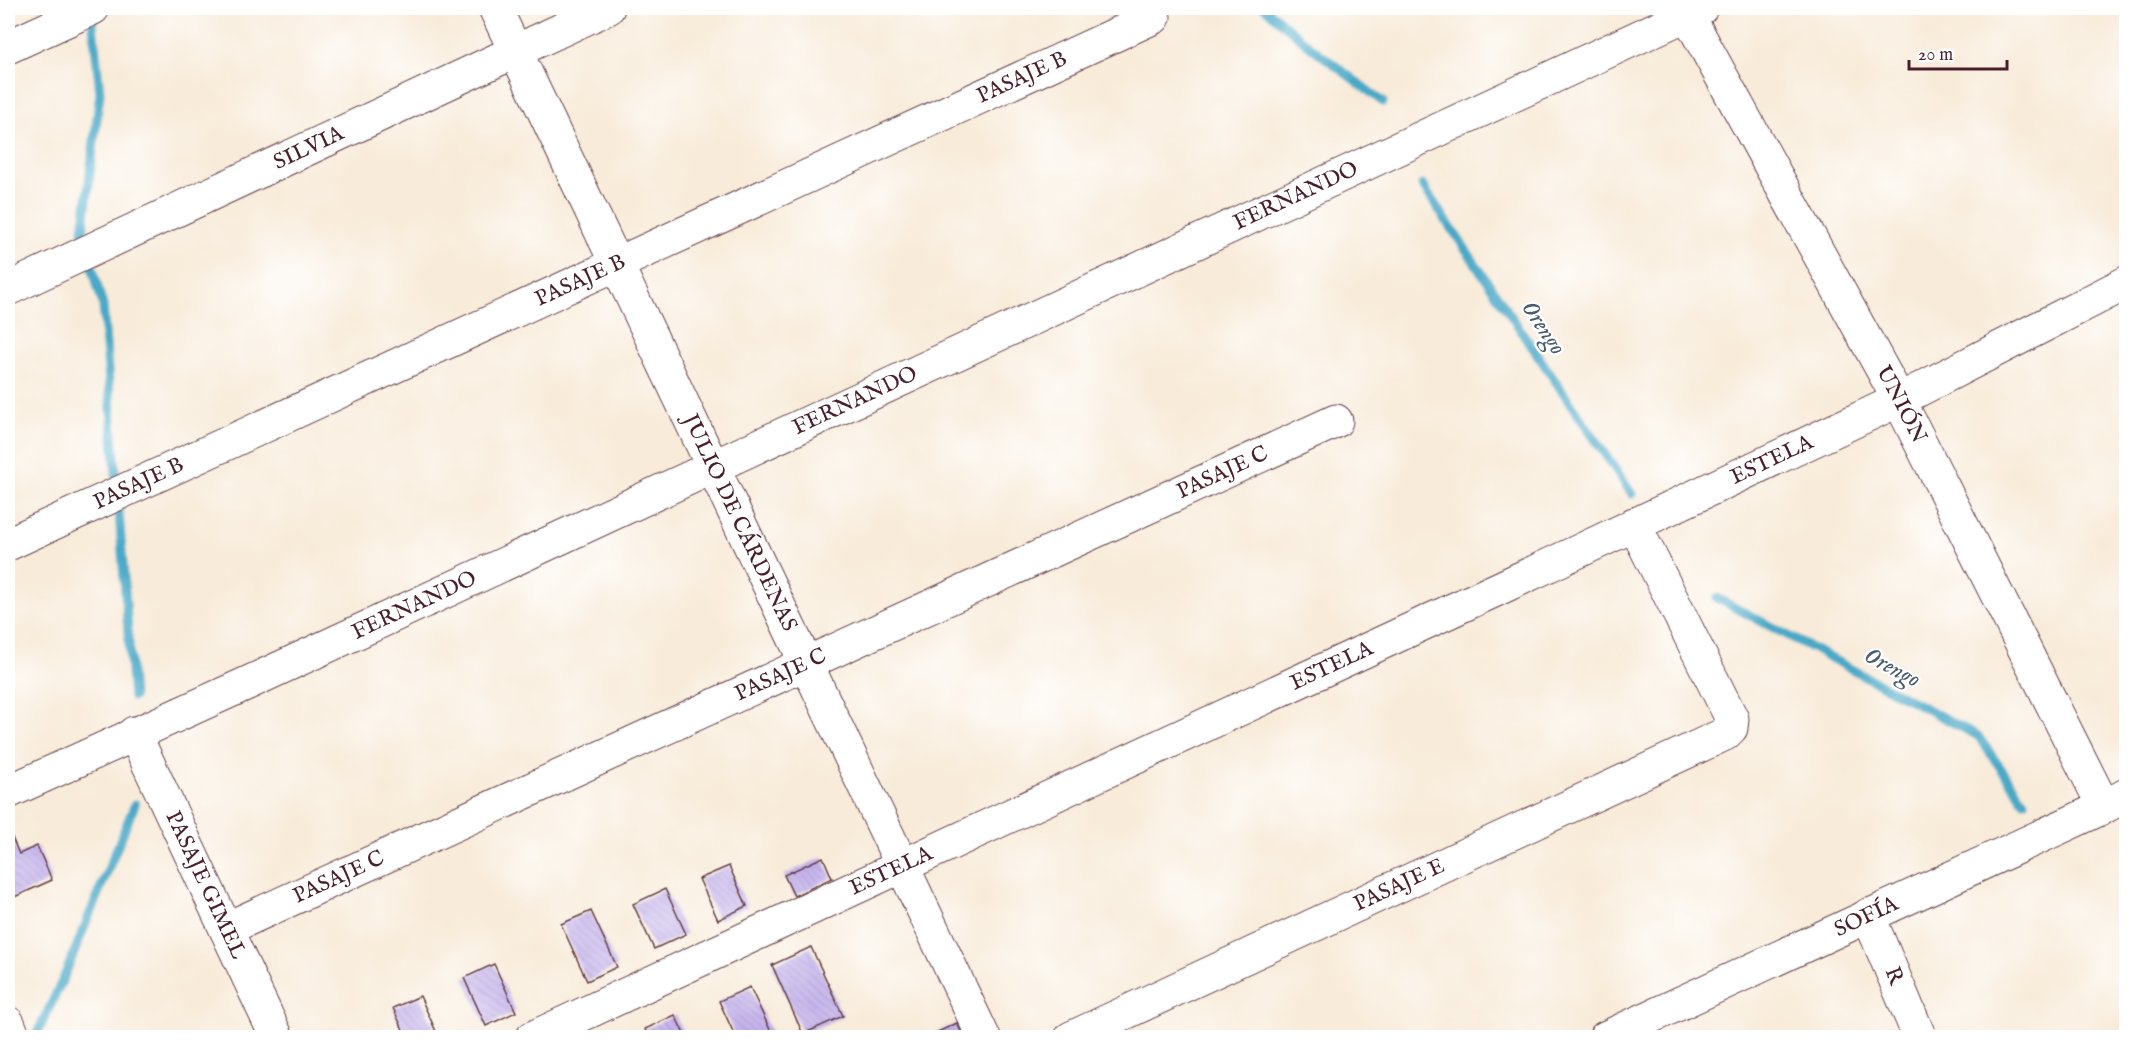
<svg xmlns="http://www.w3.org/2000/svg" width="2134" height="1045" viewBox="0 0 2134 1045" font-family="'IM FELL English',serif">
<style>
.lines{fill:none;stroke-linecap:round;stroke-linejoin:round}
.stream{stroke:#48a9c7;stroke-width:9}
.building{fill:url(#building-back-hatch)}
.minor-casing{stroke:#643e45;stroke-width:35}
.minor{stroke:#fff;stroke-width:33}
.labels{text-anchor:middle;dominant-baseline:central;stroke-width:4.5;stroke-linejoin:round;paint-order:stroke}
.street-label{font-size:22px;fill:#4a1f2b;stroke:#fff}
.water-label{font-size:24px;font-style:italic;fill:#495d71;stroke:#fff}
</style>
<defs>
<pattern id="building-back-hatch" width="6" height="6" patternUnits="userSpaceOnUse" patternTransform="scale(1.5)"><rect width="6" height="6" fill="#c5b4ed"/><path d="M-1 5l2 2M0 0l6 6M5-1l2 2" fill="none" stroke="#ab9acb"/></pattern>
</defs>
<rect width="100%" height="100%" fill="#fff"/>
<filter id="ink" filterUnits="userSpaceOnUse"><feTurbulence type="fractalNoise" baseFrequency=".0167" numOctaves="2"/><feDisplacementMap in="SourceGraphic" scale="12" xChannelSelector="R" yChannelSelector="G"/><feConvolveMatrix kernelMatrix="1 2 1 2 8 2 1 2 1" color-interpolation-filters="sRGB"/></filter>
<filter id="wash" filterUnits="userSpaceOnUse"><feTurbulence type="fractalNoise" baseFrequency=".008" numOctaves="4" result="noise"/><feDisplacementMap in="SourceGraphic" scale="24" xChannelSelector="R" yChannelSelector="G"/><feGaussianBlur stdDeviation="1.35" result="paint"/><feColorMatrix in="noise" values="0 0 0 0 0 0 0 0 0 0 0 0 0 0 0 0 0 1.4 0 .05"/><feComposite in="paint" operator="in"/></filter>
<g filter="url(#wash)">
<rect width="100%" height="100%" fill="#f8ebd9"/>
<g class="lines">
<g class="stream">
<path d="M1265 8 1306 43 1383 102"/>
<path d="M92 15 100 93 83 232 103 306 117 486"/>
<path d="M1422 185 1632 494"/>
<path d="M118 499 133 697"/>
<path d="M1717 598 1978 736 2024 801"/>
<path d="M35 1038 64 977 135 804"/>
</g>
</g>
<g id="blocks">
<g class="building">
<path d="M8 828 19 854 37 846 52 880 10 899 8 893Z"/>
<path d="M823 857 832 878 794 896 784 875Z"/>
<path d="M729 866 747 906 718 920 699 879Z"/>
<path d="M665 889 686 934 654 949 633 904Z"/>
<path d="M591 911 617 967 587 981 561 924Z"/>
<path d="M811 947 843 1016 803 1034 772 965Z"/>
<path d="M494 964 516 1012 486 1026 464 978Z"/>
<path d="M750 987 772 1034 765 1038H736L719 1001Z"/>
<path d="M420 996 439 1038H407L393 1008Z"/>
<path d="M675 1015 686 1038H649L645 1029Z"/>
<path d="M957 1023 964 1038H925Z"/>
</g>
</g>
</g>
<g filter="url(#ink)">
<use href="#blocks" fill-opacity="0" stroke="#643e45" stroke-width="1.5"/>
<g class="lines">
<g class="minor-casing">
<g id="minor">
<path id="s1" d="M495 8 984 1038"/>
<path id="s2" d="M1684 8 1899 400 2104 807"/>
<path d="M8 47 93 8"/>
<path id="s3" d="M8 289 608 8"/>
<path id="s4" d="M8 544 1154 17"/>
<path id="s5" d="M134 733 277 1038"/>
<path id="s6" d="M8 792 250 682 1701 8"/>
<path id="s7" d="M1868 915 1920 1038"/>
<path id="s8" d="M226 929 1336 421"/>
<path d="M8 1023 14 1038"/>
<path id="s9" d="M532 1038 1543 568 1899 400 2126 283"/>
<path id="s10" d="M1071 1038 1725 734 1731 728 1732 719 1634 524"/>
<path id="s11" d="M1605 1038 2104 807 2126 795"/>
</g>
</g>
<use href="#minor" class="minor"/>
</g>
</g>
<g class="labels">
<g class="street-label">
<text stroke="none"><textPath href="#s4" startOffset="1116">PASAJE B</textPath></text>
<text stroke="none"><textPath href="#s3" startOffset="332">SILVIA</textPath></text>
<text stroke="none"><textPath href="#s6" startOffset="1419">FERNANDO</textPath></text>
<text stroke="none"><textPath href="#s4" startOffset="630">PASAJE B</textPath></text>
<text stroke="none"><textPath href="#s6" startOffset="933">FERNANDO</textPath></text>
<text stroke="none"><textPath href="#s2" startOffset="452">UNIÓN</textPath></text>
<text stroke="none"><textPath href="#s9" startOffset="1368">ESTELA</textPath></text>
<text stroke="none"><textPath href="#s8" startOffset="1096">PASAJE C</textPath></text>
<text stroke="none"><textPath href="#s4" startOffset="144">PASAJE B</textPath></text>
<text stroke="none"><textPath href="#s1" startOffset="570">JULIO DE CÁRDENAS</textPath></text>
<text stroke="none"><textPath href="#s6" startOffset="447">FERNANDO</textPath></text>
<text stroke="none"><textPath href="#s9" startOffset="882">ESTELA</textPath></text>
<text stroke="none"><textPath href="#s8" startOffset="610">PASAJE C</textPath></text>
<text stroke="none"><textPath href="#s9" startOffset="396">ESTELA</textPath></text>
<text stroke="none"><textPath href="#s8" startOffset="124">PASAJE C</textPath></text>
<text stroke="none"><textPath href="#s5" startOffset="168">PASAJE GIMEL</textPath></text>
<text stroke="none"><textPath href="#s10" startOffset="362">PASAJE E</textPath></text>
<text stroke="none"><textPath href="#s11" startOffset="288">SOFÍA</textPath></text>
<text stroke="none"><textPath href="#s7" startOffset="66">R</textPath></text>
</g>
<g class="water-label">
<text transform="translate(1543 328) rotate(56)">Orengo</text>
<text transform="translate(1892 668) rotate(28)">Orengo</text>
</g>
</g>
<rect width="2134" height="1045" fill="none" stroke="#fff" stroke-width="30"/>
<path d="M1909 60v9h98v-9" fill="none" stroke="#4a1f2b" stroke-width="3"/>
<text x="1918" y="60" font-size="18" fill="#4a1f2b" stroke="#ffffff" stroke-width="4.5" paint-order="stroke">20 m</text>
</svg>
